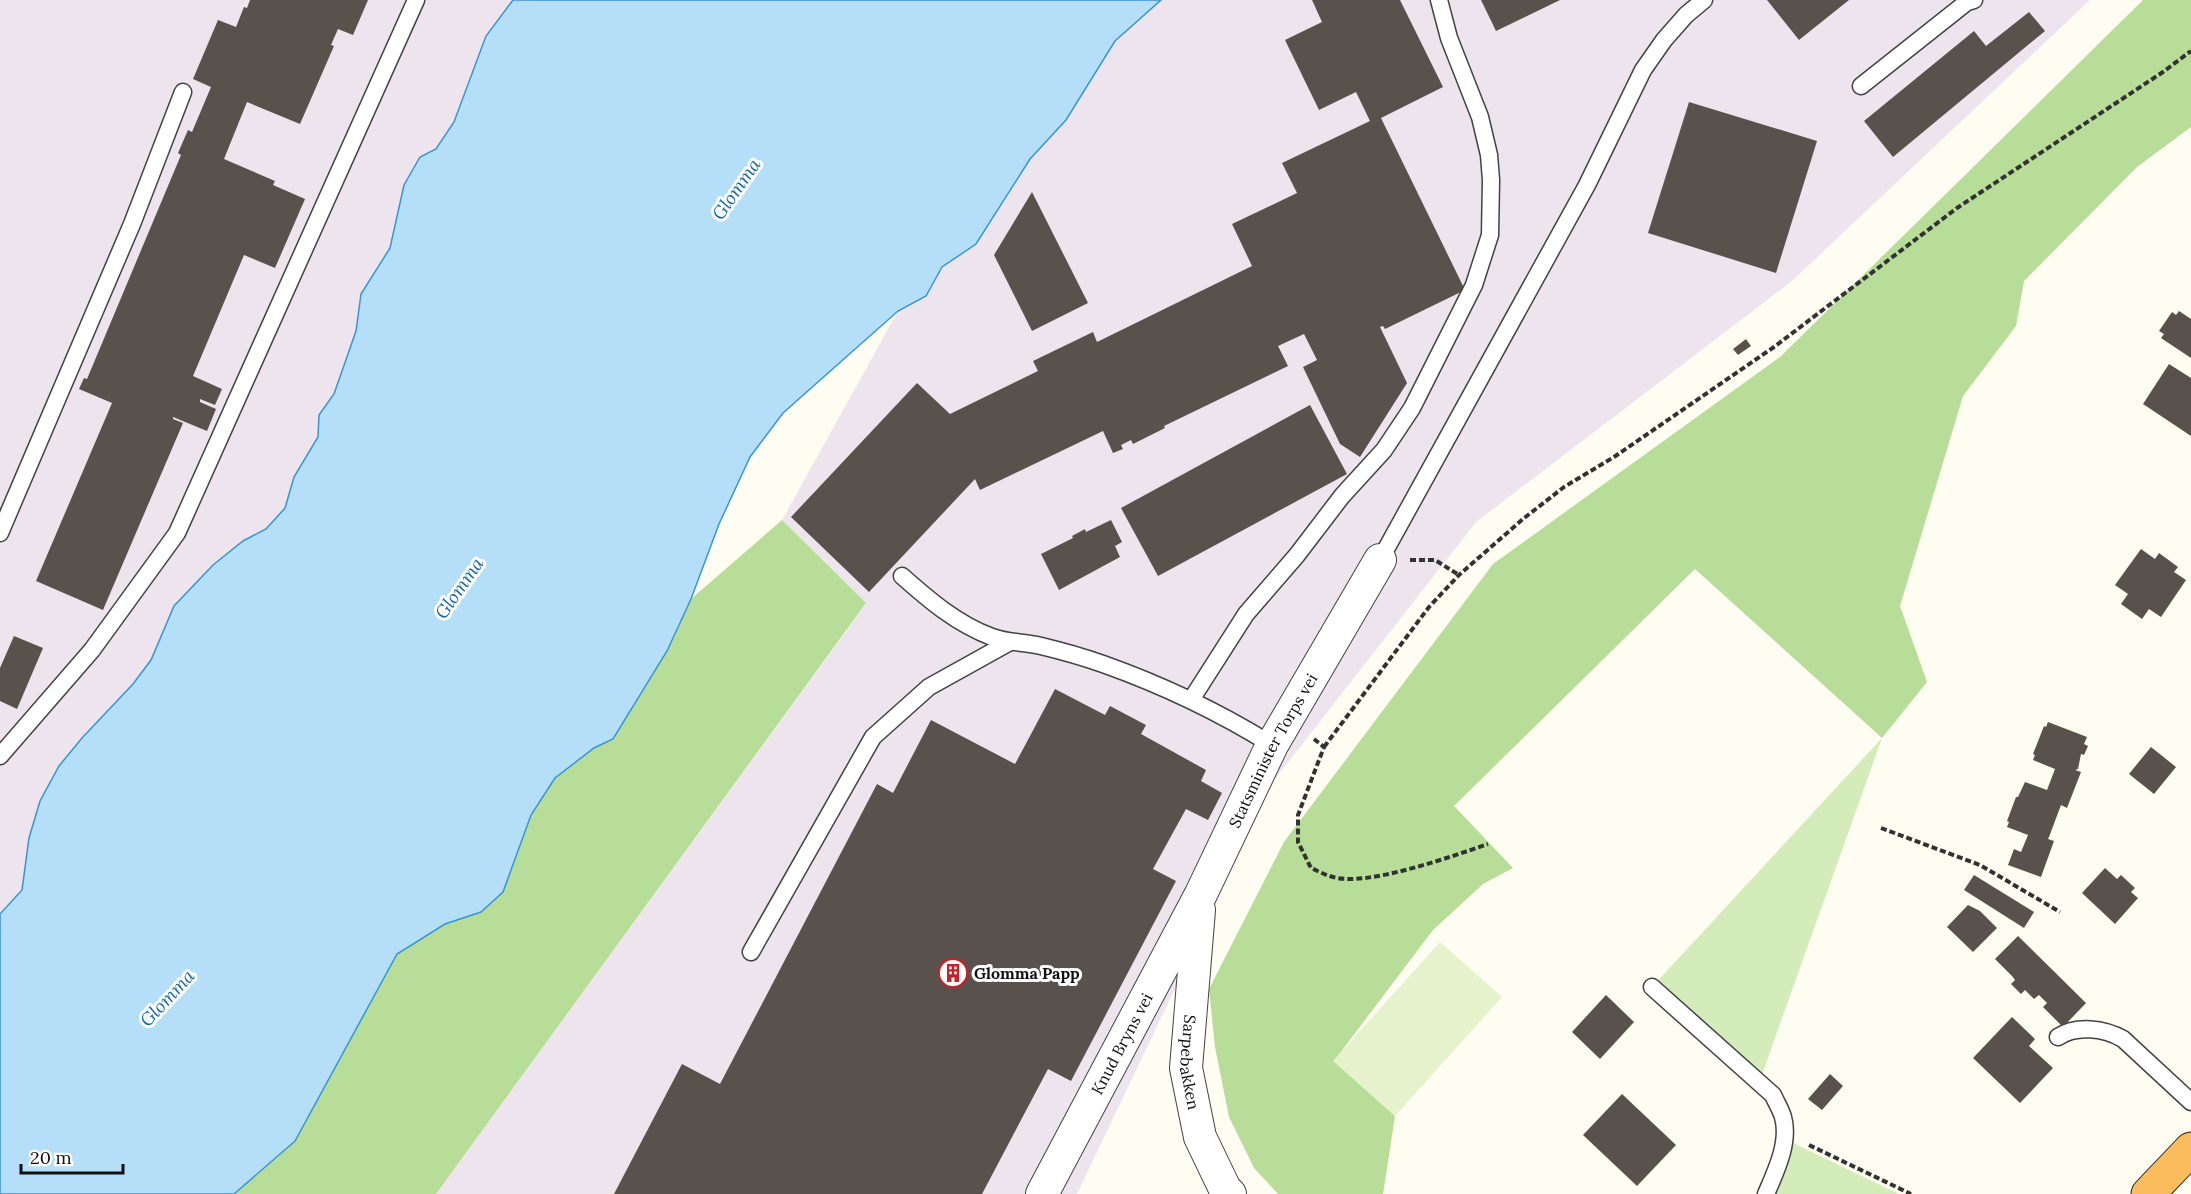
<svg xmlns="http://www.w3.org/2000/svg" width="2191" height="1194" viewBox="0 0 2191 1194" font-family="Lora,serif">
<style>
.industrial{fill:#ede4ee}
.green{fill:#d3ecb9}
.forest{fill:#b7dd98}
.pitch{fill:#e5f2cc}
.water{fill:#b5dff9;stroke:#3895d3;stroke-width:1.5}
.building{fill:#59514b}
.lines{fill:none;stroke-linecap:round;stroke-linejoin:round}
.service-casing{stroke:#434343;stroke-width:19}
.minor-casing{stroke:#434343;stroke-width:34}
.trunk-casing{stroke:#212121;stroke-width:35}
.path{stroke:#323232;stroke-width:4;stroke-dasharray:6 3;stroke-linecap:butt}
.service{stroke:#fff;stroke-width:16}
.minor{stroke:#fff;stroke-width:32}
.trunk{stroke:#fbbc5d;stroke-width:33}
.labels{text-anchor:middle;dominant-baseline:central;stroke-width:6;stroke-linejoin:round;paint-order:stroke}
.street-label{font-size:16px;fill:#101010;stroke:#fff}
.poi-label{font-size:16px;font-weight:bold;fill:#101010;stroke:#fff;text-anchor:start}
.water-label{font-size:18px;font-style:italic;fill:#1366a8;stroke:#fff}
</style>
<rect width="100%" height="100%" fill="#fffdf2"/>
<g class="industrial">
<path d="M0 0H513L486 36 454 122 436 149 420 157 404 185 390 249 361 294 356 331 334 394 319 415 318 437 294 477 285 508 266 529 243 541 213 565 174 606 151 660 133 684 82 738 27 867 22 890 0 914Z"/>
<path d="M1161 0H2090L1792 281 1476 522 1275 779 1077 1194H436L866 604 782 520 898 311 926 296 942 267 976 244 1030 159 1066 120 1115 41Z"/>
</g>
<g class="green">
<path d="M1882 738 1759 1083 1652 987Z"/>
<path d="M1785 1139 1899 1194H1766Z"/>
</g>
<g class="forest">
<path d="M2143 0H2191V127L2137 167 2024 281 2016 326 1963 396 1900 606 1927 682 1882 738 1695 569 1454 806 1513 868 1483 884 1433 930 1334 1061 1395 1116 1383 1194H1278L1254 1168 1229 1117 1215 1047 1209 989 1284 842 1493 564 1780 357Z"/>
<path d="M782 520 866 603 436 1194H234L295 1141 397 954 445 924 481 912 503 892 531 815 555 778 594 748 613 739 667 651 691 599Z"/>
</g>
<path class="pitch" d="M1440 942 1502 997 1395 1116 1333 1061Z"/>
<path class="water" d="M513 0H1161L1115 41 1066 120 1030 159 976 244 942 267 926 296 898 311 783 413 750 457 719 524 691 599 667 651 613 739 594 748 555 778 531 815 503 892 481 912 445 924 397 954 295 1141 234 1194H0V914L22 890 29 838 40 801 59 766 82 738 133 684 151 660 174 606 213 565 243 541 266 529 285 508 294 477 318 437 319 415 334 394 356 331 361 294 390 248 404 185 420 157 436 149 454 122 486 36Z"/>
<g class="building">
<path d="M250 0H368L353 35 338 29 331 45 334 46 300 124 247 102 224 159 275 181 273 185 305 199 275 268 244 255 193 376 222 389 215 405 200 399V402L216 409 207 431 173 417V419L183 423 103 610 36 581 112 403 79 389 84 378 87 379 181 155 178 153 188 130 192 132 211 87 193 79 218 20 236 27 244 7 247 8Z"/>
<path d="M1312 0H1400L1443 87 1381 118 1465 290 1385 329 1383 326 1380 327 1407 383 1360 457 1340 444 1303 367 1317 360 1304 334 1278 346 1288 366 1164 426 1165 428 1133 444 1131 440 1121 445 1123 449 1113 453 1103 431 980 490 975 479 869 592 791 517 917 383 950 414 1038 371 1033 361 1093 332 1097 342 1252 266 1232 224 1297 193 1282 163 1370 121 1356 92 1319 110 1285 40 1322 22Z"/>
<path d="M1481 0H1560L1496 31Z"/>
<path d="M1767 0H1849L1799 40Z"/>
<path d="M2029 12 2045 31 1893 157 1864 121 1974 31 1986 46Z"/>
<path d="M1689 102 1817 141 1776 273 1648 233Z"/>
<path d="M1032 192 1088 303 1032 331 994 255Z"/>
<path d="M2179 311 2191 319V358L2161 338 2164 334 2159 331 2172 312 2176 315Z"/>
<path d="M1746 339 1751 346 1738 355 1733 349Z"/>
<path d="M2169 364 2191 378V436L2143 404Z"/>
<path d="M1310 405 1347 474 1158 576 1121 508Z"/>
<path d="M1111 520 1122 542 1115 546 1120 557 1059 590 1041 554 1073 538 1072 536 1085 529 1086 532Z"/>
<path d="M2141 549 2155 559 2159 553 2178 567 2174 572 2186 580 2161 617 2149 609 2142 619 2121 604 2128 594 2115 585Z"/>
<path d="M14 636 43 648 17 709 0 701V668Z"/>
<path d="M1055 689 1105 715 1110 706 1146 725 1141 734 1206 770 1201 781 1222 793 1208 820 1186 809 1153 869 1176 881 1071 1081 1048 1069 982 1194H614L682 1064 720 1084 877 784 893 793 931 720 1015 764Z"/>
<path d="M2048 722 2087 737 2084 744 2088 746 2084 755 2081 754 2078 769 2075 770 2081 772 2067 808 2061 805 2049 837 2048 839 2054 841 2041 877 2008 865 2014 849 2021 852 2028 835 2007 827 2009 822 2007 821 2016 797H2018L2025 782 2047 790 2055 769 2033 760 2035 755 2033 754 2044 726 2046 727Z"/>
<path d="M2151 747 2176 767 2154 794 2129 774Z"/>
<path d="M2105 868 2117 879 2121 875 2135 888 2131 892 2138 898 2115 924 2082 893Z"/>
<path d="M1974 875 2034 912 2024 928 1964 890Z"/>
<path d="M1968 905 1980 911 1997 928 1973 952 1947 927Z"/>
<path d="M2018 936 2086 1003 2063 1027 2043 1007 2047 1003 2039 995 2034 999 2025 990 2021 994 2011 984 2015 980 2012 976 1995 959Z"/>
<path d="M1606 995 1634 1022 1600 1059 1572 1032Z"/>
<path d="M2012 1017 2035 1039 2029 1046 2053 1068 2020 1103 1973 1058Z"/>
<path d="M1830 1074 1843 1086 1822 1110 1808 1099Z"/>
<path d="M1622 1094 1676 1145 1637 1186 1583 1135Z"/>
</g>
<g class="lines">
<g class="service-casing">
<g id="service">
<path d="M1861 86 1967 2 1974 0"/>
<path d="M0 533 132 224 183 92"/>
<path d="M1380 560 1587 185 1643 70 1664 40 1686 15 1704 0"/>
<path d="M902 576C929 600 957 624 992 637 1008 643 1025 642 1041 646 1062 651 1083 657 1103 664 1162 685 1219 712 1272 745"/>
<path d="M1191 700 1246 614 1297 555 1342 496 1384 450 1412 408 1474 285 1490 235 1491 180 1489 155 1480 117 1449 38 1439 0"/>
<path d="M0 756 92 650 177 533 416 0"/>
<path d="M751 952 873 737 929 687 1010 642"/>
<path d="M1652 987 1773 1095C1776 1102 1781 1110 1783 1117 1790 1142 1776 1171 1766 1194"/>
<path d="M2058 1037C2076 1025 2104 1028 2123 1039L2191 1102"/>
</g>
</g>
<g class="minor-casing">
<g id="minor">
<path id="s1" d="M1199 910 1186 1068 1200 1137 1225 1189 1230 1194"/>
<path id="s2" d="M1042 1194 1201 894 1272 745 1380 560"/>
</g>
</g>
<g class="trunk-casing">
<path id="trunk" d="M2148 1194 2191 1149"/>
</g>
<g class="path">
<path d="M1410 560H1435L1459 575"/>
<path d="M1314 739 1324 747 1298 815V842L1311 868C1318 871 1325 875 1333 877 1367 887 1453 856 1488 844"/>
<path d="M1324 747 1429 607 1459 575 1523 519 1564 487 1614 457 1774 347 1957 208 2163 72 2191 51"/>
<path d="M1881 828 1980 865 2060 912"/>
<path d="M1809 1145 1911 1194"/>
</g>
<use href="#service" class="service"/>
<use href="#minor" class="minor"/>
<use href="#trunk" class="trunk"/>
</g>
<defs>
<g id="building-ring" transform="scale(1.5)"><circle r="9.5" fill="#fff" stroke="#c62129" stroke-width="1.5"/><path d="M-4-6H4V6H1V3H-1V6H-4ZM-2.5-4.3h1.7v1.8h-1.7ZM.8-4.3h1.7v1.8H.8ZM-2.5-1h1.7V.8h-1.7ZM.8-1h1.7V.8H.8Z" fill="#c62129"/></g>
</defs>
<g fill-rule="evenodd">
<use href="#building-ring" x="953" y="973"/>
</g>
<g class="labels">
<g class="street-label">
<text stroke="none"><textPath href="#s2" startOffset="500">Statsminister Torps vei</textPath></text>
<text stroke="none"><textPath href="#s2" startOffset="170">Knud Bryns vei</textPath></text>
<text stroke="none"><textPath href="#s1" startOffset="153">Sarpebakken</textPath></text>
</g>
<g class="poi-label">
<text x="974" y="973">Glomma Papp</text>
</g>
<g class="water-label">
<text transform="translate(736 189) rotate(-55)">Glomma</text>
<text transform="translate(459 588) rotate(-55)">Glomma</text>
<text transform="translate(167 998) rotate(-47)">Glomma</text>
</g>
</g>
<path d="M21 1164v9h102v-9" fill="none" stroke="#101010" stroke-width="3"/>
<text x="30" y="1164" font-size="18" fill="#101010" stroke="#ffffff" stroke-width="4.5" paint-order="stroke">20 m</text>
</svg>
